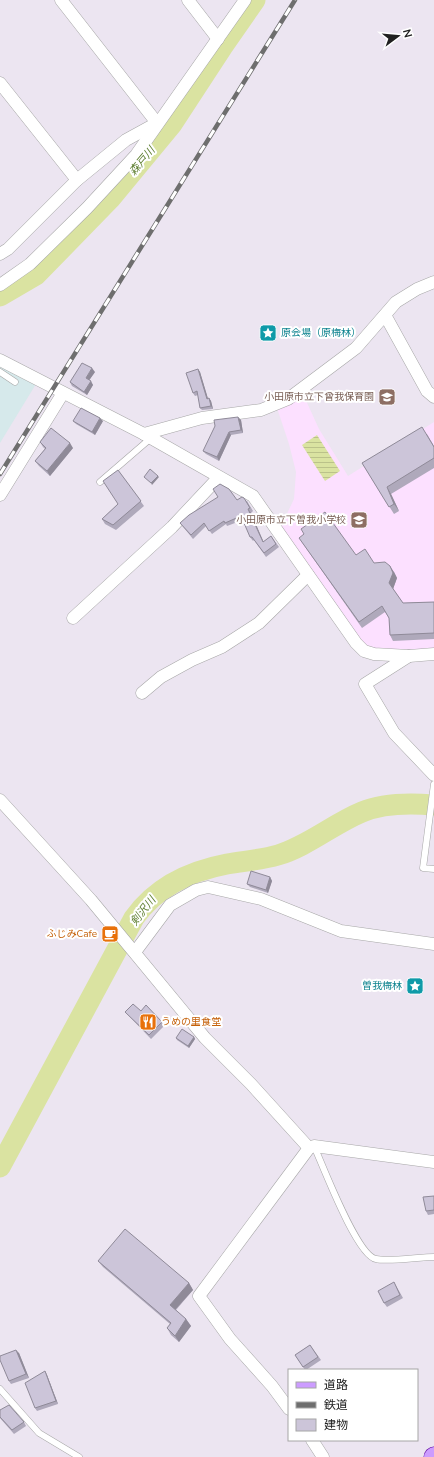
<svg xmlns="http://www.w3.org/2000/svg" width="434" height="1457" viewBox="0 0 434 1457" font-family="'Nunito Sans','Noto Sans JP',sans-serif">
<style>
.education{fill:#fce0ff}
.railway{fill:#d6e9eb}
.water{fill:url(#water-rules)}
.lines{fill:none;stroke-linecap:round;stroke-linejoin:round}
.river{stroke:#dae3a1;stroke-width:21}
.service-casing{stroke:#a7a7a7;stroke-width:7}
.minor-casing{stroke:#a7a7a7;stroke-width:13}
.primary-casing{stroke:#5b009b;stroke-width:19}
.service{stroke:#fff;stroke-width:6}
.minor{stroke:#fff;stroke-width:12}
.primary{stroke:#cc9cff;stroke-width:18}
.rail-casing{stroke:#6e6e6e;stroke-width:4.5}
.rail{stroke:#fff;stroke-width:3;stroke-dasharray:9;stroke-linecap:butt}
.wall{fill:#afa9bb}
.shaded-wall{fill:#8f8a98}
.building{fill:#ccc5d9;stroke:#8f8a98}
.labels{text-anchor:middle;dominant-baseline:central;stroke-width:4;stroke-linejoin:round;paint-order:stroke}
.culture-label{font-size:10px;fill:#0d838f;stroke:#fff;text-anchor:start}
.education-label{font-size:10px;fill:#785e54;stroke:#fff;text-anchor:end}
.food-label{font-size:10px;fill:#c56008;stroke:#fff;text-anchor:end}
.water-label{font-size:11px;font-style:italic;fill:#5e7f31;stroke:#fff}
</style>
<defs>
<pattern id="water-rules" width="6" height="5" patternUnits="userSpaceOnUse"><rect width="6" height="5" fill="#dae3a1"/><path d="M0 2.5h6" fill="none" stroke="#bbc28a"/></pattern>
</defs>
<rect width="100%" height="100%" fill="#ece5f1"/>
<path class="education" d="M303 394 319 429 348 476 434 422V649L373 650 363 645 281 526 294 499 296 472 289 444 277 408Z"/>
<path class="railway" d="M0 365 36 384 0 443Z"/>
<path class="water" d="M317 435 340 471 325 481 302 445Z"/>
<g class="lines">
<g class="river">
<path d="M0 296 36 275 110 199 172 124 223 46 255 0"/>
<path d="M0 1167 134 918C156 887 190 871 227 864 243 861 261 860 278 855 308 846 333 824 362 812 383 803 411 803 434 805"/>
</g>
<g class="service-casing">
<g id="service">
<path d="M0 372 15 382"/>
<path d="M100 482 151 438"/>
<path d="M434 784 423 868 434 869"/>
<path d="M314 1146C323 1166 357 1256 376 1259 388 1262 420 1257 434 1257"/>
<path d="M0 1389 39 1433 79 1457"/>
</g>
</g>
<g class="minor-casing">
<g id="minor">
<path d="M188 0 218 39"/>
<path d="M0 83 77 180"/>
<path d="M0 254 8 249 77 180 126 140 157 123 61 0"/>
<path d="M0 285 30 264 87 208 136 155 245 0"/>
<path d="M385 315 427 391 434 397"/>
<path d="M0 360 144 434 253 496 356 643 364 651 374 654 409 656 434 654"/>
<path d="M144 434 202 418 261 410 288 399 356 348 396 302 417 289 434 282"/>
<path d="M0 495 63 393"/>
<path d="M73 618 172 527 218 478"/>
<path d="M409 656 365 684 394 733 434 775"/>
<path d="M142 693 161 677 192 660 222 647 259 623 308 575"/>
<path d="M0 800 91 900 205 1038 251 1084 309 1148"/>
<path d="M135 952 170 905 196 890 208 887 261 899 341 931 434 944"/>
<path d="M289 1409 272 1386 230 1339 199 1296 309 1148 314 1146 434 1162"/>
<path d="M312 1440 323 1457"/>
</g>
</g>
<g class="primary-casing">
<path id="primary" d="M433 1457 434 1456"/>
</g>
<use href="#service" class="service"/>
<use href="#minor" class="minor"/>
<use href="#primary" class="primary"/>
<g class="rail-casing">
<path id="rail" d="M0 474 295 0"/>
</g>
<use href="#rail" class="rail"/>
</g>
<g class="wall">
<path d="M198 369 200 372 208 399 209 398 211 401 213 409 202 410 200 408 198 395 195 396 193 393Z"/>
<path d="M95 372 89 380 93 385 87 395 72 386 70 382Z"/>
<path d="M238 417 241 420 243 433 231 435 219 461 206 454 203 451Z"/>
<path d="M73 421H103L95 435 76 424Z"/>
<path d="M427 434 434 446V468L391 494 399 511 394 514 362 463Z"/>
<path d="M40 442 73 448 50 476 39 466 35 461 45 449 43 447Z"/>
<path d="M118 470 144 506 116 530 105 524 102 519 118 504Z"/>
<path d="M237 500 247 501 253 511 251 513 263 542 271 536 279 547 266 557 254 540 253 541 250 537 243 520 227 526 226 524 212 534 206 526 193 539 180 523Z"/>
<path d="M299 538 356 555 394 572 397 578 393 589 403 603 434 602V639L393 641 390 635 389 618 385 612 362 628Z"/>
<path d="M270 877 272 881 268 893 250 887 247 884Z"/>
<path d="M141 1011 162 1022 165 1025 151 1039 128 1015 125 1012Z"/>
<path d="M194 1037 195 1039 189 1048 177 1040 176 1038Z"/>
<path d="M434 1196V1214L428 1215 426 1211Z"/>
<path d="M98 1261 189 1283 193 1290 176 1310 186 1319 191 1326 179 1342 171 1335 167 1328 170 1324 103 1267Z"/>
<path d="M394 1282 403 1298 387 1307 384 1303Z"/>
<path d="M310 1345 321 1360 306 1370H305L295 1355Z"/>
<path d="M19 1353 29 1378 11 1384 9 1381Z"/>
<path d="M45 1371 47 1375 58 1404 37 1411 35 1408Z"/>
<path d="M0 1410 24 1422 26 1426 14 1434 0 1418Z"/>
</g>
<g class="shaded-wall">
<path d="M92 368 95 372 88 382 86 378Z"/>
<path d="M198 369 200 372 209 402 207 399Z"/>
<path d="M91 381 93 385 87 395 84 392Z"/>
<path d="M209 398 211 401 213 409 211 406Z"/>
<path d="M238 417 241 420 243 433 241 430Z"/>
<path d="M100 418 103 421 95 435 92 432Z"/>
<path d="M229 432 231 435 219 461 217 457Z"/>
<path d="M70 443 73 448 50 476 47 471Z"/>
<path d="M158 476 159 477 152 485 151 483Z"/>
<path d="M387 487 391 494 399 511 394 504Z"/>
<path d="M248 509 251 513 265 545 263 542Z"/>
<path d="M390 566 394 572 397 578 393 589 389 583Z"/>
<path d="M270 877 272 881 268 893 266 890Z"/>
<path d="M194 1037 195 1039 189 1048 188 1046Z"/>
<path d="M189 1283 193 1290 174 1311 170 1305Z"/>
<path d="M186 1319 191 1326 179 1342 175 1336Z"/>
<path d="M16 1350 19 1353 29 1378 26 1374Z"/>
<path d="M45 1371 47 1375 58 1404 56 1401Z"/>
</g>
<g class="building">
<path d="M82 363 92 368 86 378 91 381 84 392 70 382Z"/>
<path d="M198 369 207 399 209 398 211 406 200 408 197 391 193 393 186 373Z"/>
<path d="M81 408 100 418 92 432 73 421Z"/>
<path d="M238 417 241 430 229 432 217 457 203 451 215 426 214 420Z"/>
<path d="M422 427 434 447V458L387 487 394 504 389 507 362 463Z"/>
<path d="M51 428 70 443 47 471 35 461 46 448 40 442Z"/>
<path d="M150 469 158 476 151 483 144 477Z"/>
<path d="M118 470 141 501 113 525 102 519 118 504 103 481Z"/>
<path d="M220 484 229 489 237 500 242 497 244 498 250 508 248 509 263 542 271 536 276 544 264 553 252 537H250L241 516 225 523 224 521 209 531 204 523 191 535 180 523 189 515 218 497 213 489Z"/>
<path d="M325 512 356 555 365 549 374 563 385 562 390 566 393 573 389 583 403 603 434 602V633L390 635 389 618 382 606 359 622 299 538 304 534 301 529Z"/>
<path d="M251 871 270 877 266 890 247 884Z"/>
<path d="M133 1004 141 1011 146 1005 162 1022 149 1035 125 1012Z"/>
<path d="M182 1029 194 1037 188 1046 176 1038Z"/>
<path d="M434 1196V1210L426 1211 423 1197Z"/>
<path d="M125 1229 189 1283 170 1305 186 1319 175 1336 167 1328 171 1323 98 1261Z"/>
<path d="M394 1282 400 1295 384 1303 378 1291Z"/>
<path d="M310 1345 318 1357 303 1367 295 1355Z"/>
<path d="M16 1350 26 1374 9 1381 0 1360V1356Z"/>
<path d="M45 1371 56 1401 35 1408 25 1383Z"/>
<path d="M9 1405 24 1422 12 1430 0 1417V1410Z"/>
</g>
<defs>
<g id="sight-square" transform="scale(0.9)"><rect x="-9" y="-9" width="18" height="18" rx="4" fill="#0f9aa8" stroke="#fff"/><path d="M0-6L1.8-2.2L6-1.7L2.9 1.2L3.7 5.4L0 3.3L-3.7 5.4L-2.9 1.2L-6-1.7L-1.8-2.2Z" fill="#fff"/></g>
<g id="school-square" transform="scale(0.9)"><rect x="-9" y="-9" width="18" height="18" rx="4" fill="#8d6e63" stroke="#fff"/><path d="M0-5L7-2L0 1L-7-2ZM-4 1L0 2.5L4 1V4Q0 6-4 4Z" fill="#fff"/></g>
<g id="cafe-square" transform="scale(0.9)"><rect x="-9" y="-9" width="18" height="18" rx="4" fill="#e8710a" stroke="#fff"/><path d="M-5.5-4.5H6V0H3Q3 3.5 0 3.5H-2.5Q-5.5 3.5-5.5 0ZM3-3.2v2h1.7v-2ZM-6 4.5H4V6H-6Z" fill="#fff"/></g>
<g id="restaurant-square" transform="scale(0.9)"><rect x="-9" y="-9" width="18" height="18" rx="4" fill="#e8710a" stroke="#fff"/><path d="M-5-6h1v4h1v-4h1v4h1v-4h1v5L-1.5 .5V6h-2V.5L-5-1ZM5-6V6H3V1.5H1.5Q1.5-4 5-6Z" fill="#fff"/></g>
</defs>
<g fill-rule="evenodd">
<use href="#sight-square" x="268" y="333"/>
<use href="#school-square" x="387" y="397"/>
<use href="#school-square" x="359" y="520"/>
<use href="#cafe-square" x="110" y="934"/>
<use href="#sight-square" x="415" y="986"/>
<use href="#restaurant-square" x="148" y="1022"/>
</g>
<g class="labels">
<g class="culture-label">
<text x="281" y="333">原会場（原梅林）</text>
<text x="402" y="986" text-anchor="end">曽我梅林</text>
</g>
<g class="education-label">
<text x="374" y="397">小田原市立下曾我保育園</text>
<text x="346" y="520">小田原市立下曽我小学校</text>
</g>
<g class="food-label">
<text x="97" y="934">ふじみCafe</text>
<text x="161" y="1022" text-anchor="start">うめの里食堂</text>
</g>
<g class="water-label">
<text transform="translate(142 161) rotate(-50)">森戸川</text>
<text transform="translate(143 911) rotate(-52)">剣沢川</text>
</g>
</g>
<rect x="288" y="1369" width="130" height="72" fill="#ffffff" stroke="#a6a6a6"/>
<rect x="296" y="1382" width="20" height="6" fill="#cc9cff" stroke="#a6a6a6"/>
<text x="324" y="1389" font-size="12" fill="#202020">道路</text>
<rect x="296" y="1402" width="20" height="6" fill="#6e6e6e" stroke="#a6a6a6"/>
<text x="324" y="1409" font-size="12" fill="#202020">鉄道</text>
<rect x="296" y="1419" width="20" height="12" fill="#ccc5d9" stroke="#a6a6a6"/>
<text x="324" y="1429" font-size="12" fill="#202020">建物</text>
<g transform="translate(398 36) rotate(74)" stroke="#ffffff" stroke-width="3" paint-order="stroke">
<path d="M0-3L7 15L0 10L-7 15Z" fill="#202020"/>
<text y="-6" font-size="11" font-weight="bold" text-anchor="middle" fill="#202020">N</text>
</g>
</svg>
